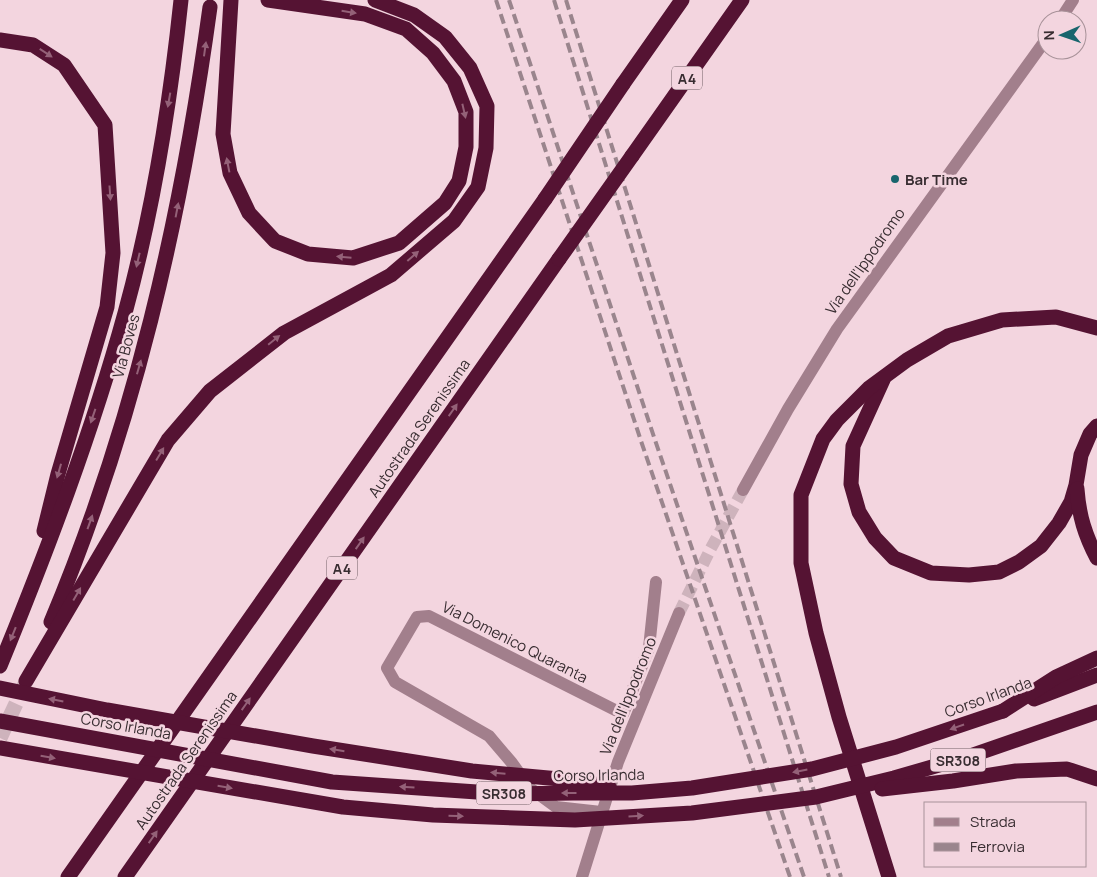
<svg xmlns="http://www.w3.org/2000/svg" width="1097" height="877" viewBox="0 0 1097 877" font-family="Manrope,sans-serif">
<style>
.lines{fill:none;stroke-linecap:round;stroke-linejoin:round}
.minor-tunnel{stroke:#ceb3bc;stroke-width:12;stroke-dasharray:12 6;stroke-linecap:butt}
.highway-tunnel{stroke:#ceb3bc;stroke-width:15;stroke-dasharray:15 8;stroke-linecap:butt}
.minor{stroke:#a27f8c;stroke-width:12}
.highway{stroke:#551333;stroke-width:15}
.rail{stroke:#9a858d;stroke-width:4;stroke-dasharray:10 5;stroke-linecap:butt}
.highway-bridge{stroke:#551333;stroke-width:15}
.oneway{fill:#946178}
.poi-dot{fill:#18656d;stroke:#f3d5df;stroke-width:2}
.labels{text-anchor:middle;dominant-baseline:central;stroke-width:5;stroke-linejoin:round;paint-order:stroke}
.shield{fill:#f3d5df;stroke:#705f65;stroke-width:1}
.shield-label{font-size:14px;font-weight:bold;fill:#382d31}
.poi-label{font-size:15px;font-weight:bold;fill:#382d31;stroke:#f3d5df;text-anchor:start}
.street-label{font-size:15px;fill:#382d31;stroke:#f3d5df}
</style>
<rect width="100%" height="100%" fill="#f3d5df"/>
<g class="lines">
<path class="minor-tunnel" d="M679 613 710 550 743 490"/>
<path class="highway-tunnel" d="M0 738 26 682"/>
<g class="minor">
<path d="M1060 20 1073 0"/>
<path d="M743 490 788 409 837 329 1047 38"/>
<path d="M601 812 556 807 530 788 512 763 489 736 395 682 387 668 417 617 429 616 623 714 649 648 656 582"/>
<path d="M582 877 618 762 679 613"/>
</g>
<g class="highway">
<path d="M231 0 223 134 230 173 249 213 275 241 308 254 353 258 399 243 445 203 459 181 466 147V112L454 81 433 53 406 29 365 14 268 0"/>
<path d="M0 40 33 45 64 65 105 125 113 253 107 307 58 474 44 531"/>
<path d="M623 84 682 0"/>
<path d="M632 156 742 0"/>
<path d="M883 380 853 446 851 484 859 512 875 538 894 558 931 573 969 575 999 572 1019 562 1041 546 1059 523 1071 502 1076 485 1081 455 1090 434 1097 426"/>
<path d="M1077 489C1079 516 1085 535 1097 558"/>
<path d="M51 622C134 424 181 220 210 7"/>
<path d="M0 666C47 551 92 433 125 313 153 211 170 105 181 0"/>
<path d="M26 681 168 440 210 391 284 333 391 275 454 221 478 187 486 148 487 106 470 68 445 37 414 15 375 0"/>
<path d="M1034 699 1097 675"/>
<path d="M1003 711 1056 677 1097 658"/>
<path d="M68 877 545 199"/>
<path d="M125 877 559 259"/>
<path d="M889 877 839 717 816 633 801 563V495L823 439 837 420 869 388 907 360 948 336 1002 320 1056 317 1097 328"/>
</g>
<g class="rail">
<path d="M496 0 641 441 790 877"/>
<path d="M509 0 654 437 804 877"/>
<path d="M554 0 829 877"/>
<path d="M566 0 841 877"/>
</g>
<g class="highway-bridge">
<path d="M545 199 623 84"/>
<path d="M559 259 632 156"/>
<path d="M0 688 107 710 313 746 472 771 581 781 609 787"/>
<path d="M0 721 332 782 506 794 573 793H632L692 788 812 769 896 747 1003 711"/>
<path d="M0 748 343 807 433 815 575 820 692 813 816 797 894 778 970 756 1097 712"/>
<path d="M882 789 953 781 1016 771 1067 769 1097 779"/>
</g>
</g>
<defs><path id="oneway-solid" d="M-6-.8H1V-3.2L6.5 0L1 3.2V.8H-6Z" transform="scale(1.25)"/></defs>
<g class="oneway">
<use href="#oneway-solid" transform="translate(349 12) rotate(9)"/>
<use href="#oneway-solid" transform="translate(205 49) rotate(-82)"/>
<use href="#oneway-solid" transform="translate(46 53) rotate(33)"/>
<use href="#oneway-solid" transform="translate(169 100) rotate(100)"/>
<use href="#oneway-solid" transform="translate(464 111) rotate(77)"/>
<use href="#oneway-solid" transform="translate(228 165) rotate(-101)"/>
<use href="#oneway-solid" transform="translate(110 193) rotate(86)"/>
<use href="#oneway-solid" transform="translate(177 210) rotate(-79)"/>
<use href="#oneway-solid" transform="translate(413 256) rotate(-41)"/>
<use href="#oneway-solid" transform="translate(344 257) rotate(-175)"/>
<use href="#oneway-solid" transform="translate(138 260) rotate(103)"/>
<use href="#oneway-solid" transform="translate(274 340) rotate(-39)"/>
<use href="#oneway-solid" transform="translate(139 367) rotate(-74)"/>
<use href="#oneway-solid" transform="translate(453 410) rotate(-55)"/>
<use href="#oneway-solid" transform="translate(93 416) rotate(109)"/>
<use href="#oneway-solid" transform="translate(160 454) rotate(-59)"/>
<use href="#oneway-solid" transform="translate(59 471) rotate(106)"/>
<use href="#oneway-solid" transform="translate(90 522) rotate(-70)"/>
<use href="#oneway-solid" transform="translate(360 543) rotate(-55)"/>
<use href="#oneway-solid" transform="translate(77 594) rotate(-60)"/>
<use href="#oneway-solid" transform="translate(13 634) rotate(112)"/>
<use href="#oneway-solid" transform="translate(56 700) rotate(-169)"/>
<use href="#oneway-solid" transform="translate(246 704) rotate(-55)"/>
<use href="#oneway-solid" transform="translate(957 727) rotate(161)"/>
<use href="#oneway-solid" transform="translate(337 750) rotate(-171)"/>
<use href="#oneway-solid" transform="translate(48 757) rotate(10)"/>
<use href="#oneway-solid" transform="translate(800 771) rotate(169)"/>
<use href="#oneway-solid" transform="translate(498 773) rotate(-175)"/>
<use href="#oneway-solid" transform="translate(225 787) rotate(10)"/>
<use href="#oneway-solid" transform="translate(407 787) rotate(-176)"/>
<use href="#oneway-solid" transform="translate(569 793) rotate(180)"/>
<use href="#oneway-solid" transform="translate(456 816) rotate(2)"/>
<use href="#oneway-solid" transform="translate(636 816) rotate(-3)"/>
<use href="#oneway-solid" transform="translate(153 837) rotate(-55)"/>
</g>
<circle class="poi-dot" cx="895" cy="179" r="5"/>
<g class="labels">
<g class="shield">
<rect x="672" y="66.5" width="30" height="23" rx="4"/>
<rect x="327" y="556.5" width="30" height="23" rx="4"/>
<rect x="930.5" y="748.5" width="55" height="23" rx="4"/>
<rect x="476.5" y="781.5" width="55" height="23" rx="4"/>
</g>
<g class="shield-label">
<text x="687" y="78">A4</text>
<text x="342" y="568">A4</text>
<text x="958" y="760">SR308</text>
<text x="504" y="793">SR308</text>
</g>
<g class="poi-label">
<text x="905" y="179">Bar Time</text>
</g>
<g class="street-label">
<text transform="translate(865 261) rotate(-55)">Via dell'Ippodromo</text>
<text transform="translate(126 346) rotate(-75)">Via Boves</text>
<text transform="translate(419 428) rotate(-55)">Autostrada Serenissima</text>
<text transform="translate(515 642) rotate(27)">Via Domenico Quaranta</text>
<text transform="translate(628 696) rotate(-68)">Via dell'Ippodromo</text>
<text transform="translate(988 697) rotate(-20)">Corso Irlanda</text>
<text transform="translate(126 726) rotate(10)">Corso Irlanda</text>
<text transform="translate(186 760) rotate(-55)">Autostrada Serenissima</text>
<text transform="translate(599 775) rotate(-1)">Corso Irlanda</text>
</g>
</g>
<rect x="924" y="802" width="162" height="65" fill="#f3d5df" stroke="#a89299"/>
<rect x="934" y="818" width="25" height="8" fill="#a27f8c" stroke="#a89299"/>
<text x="970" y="827" font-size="15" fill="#382d31">Strada</text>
<rect x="934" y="843" width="25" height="8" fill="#9a858d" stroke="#a89299"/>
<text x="970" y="852" font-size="15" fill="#382d31">Ferrovia</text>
<g transform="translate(1062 35) rotate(268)"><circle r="24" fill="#f3d5df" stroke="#a89299"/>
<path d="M0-4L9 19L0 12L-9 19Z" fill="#18656d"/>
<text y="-8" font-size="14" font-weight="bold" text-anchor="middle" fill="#382d31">N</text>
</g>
</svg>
